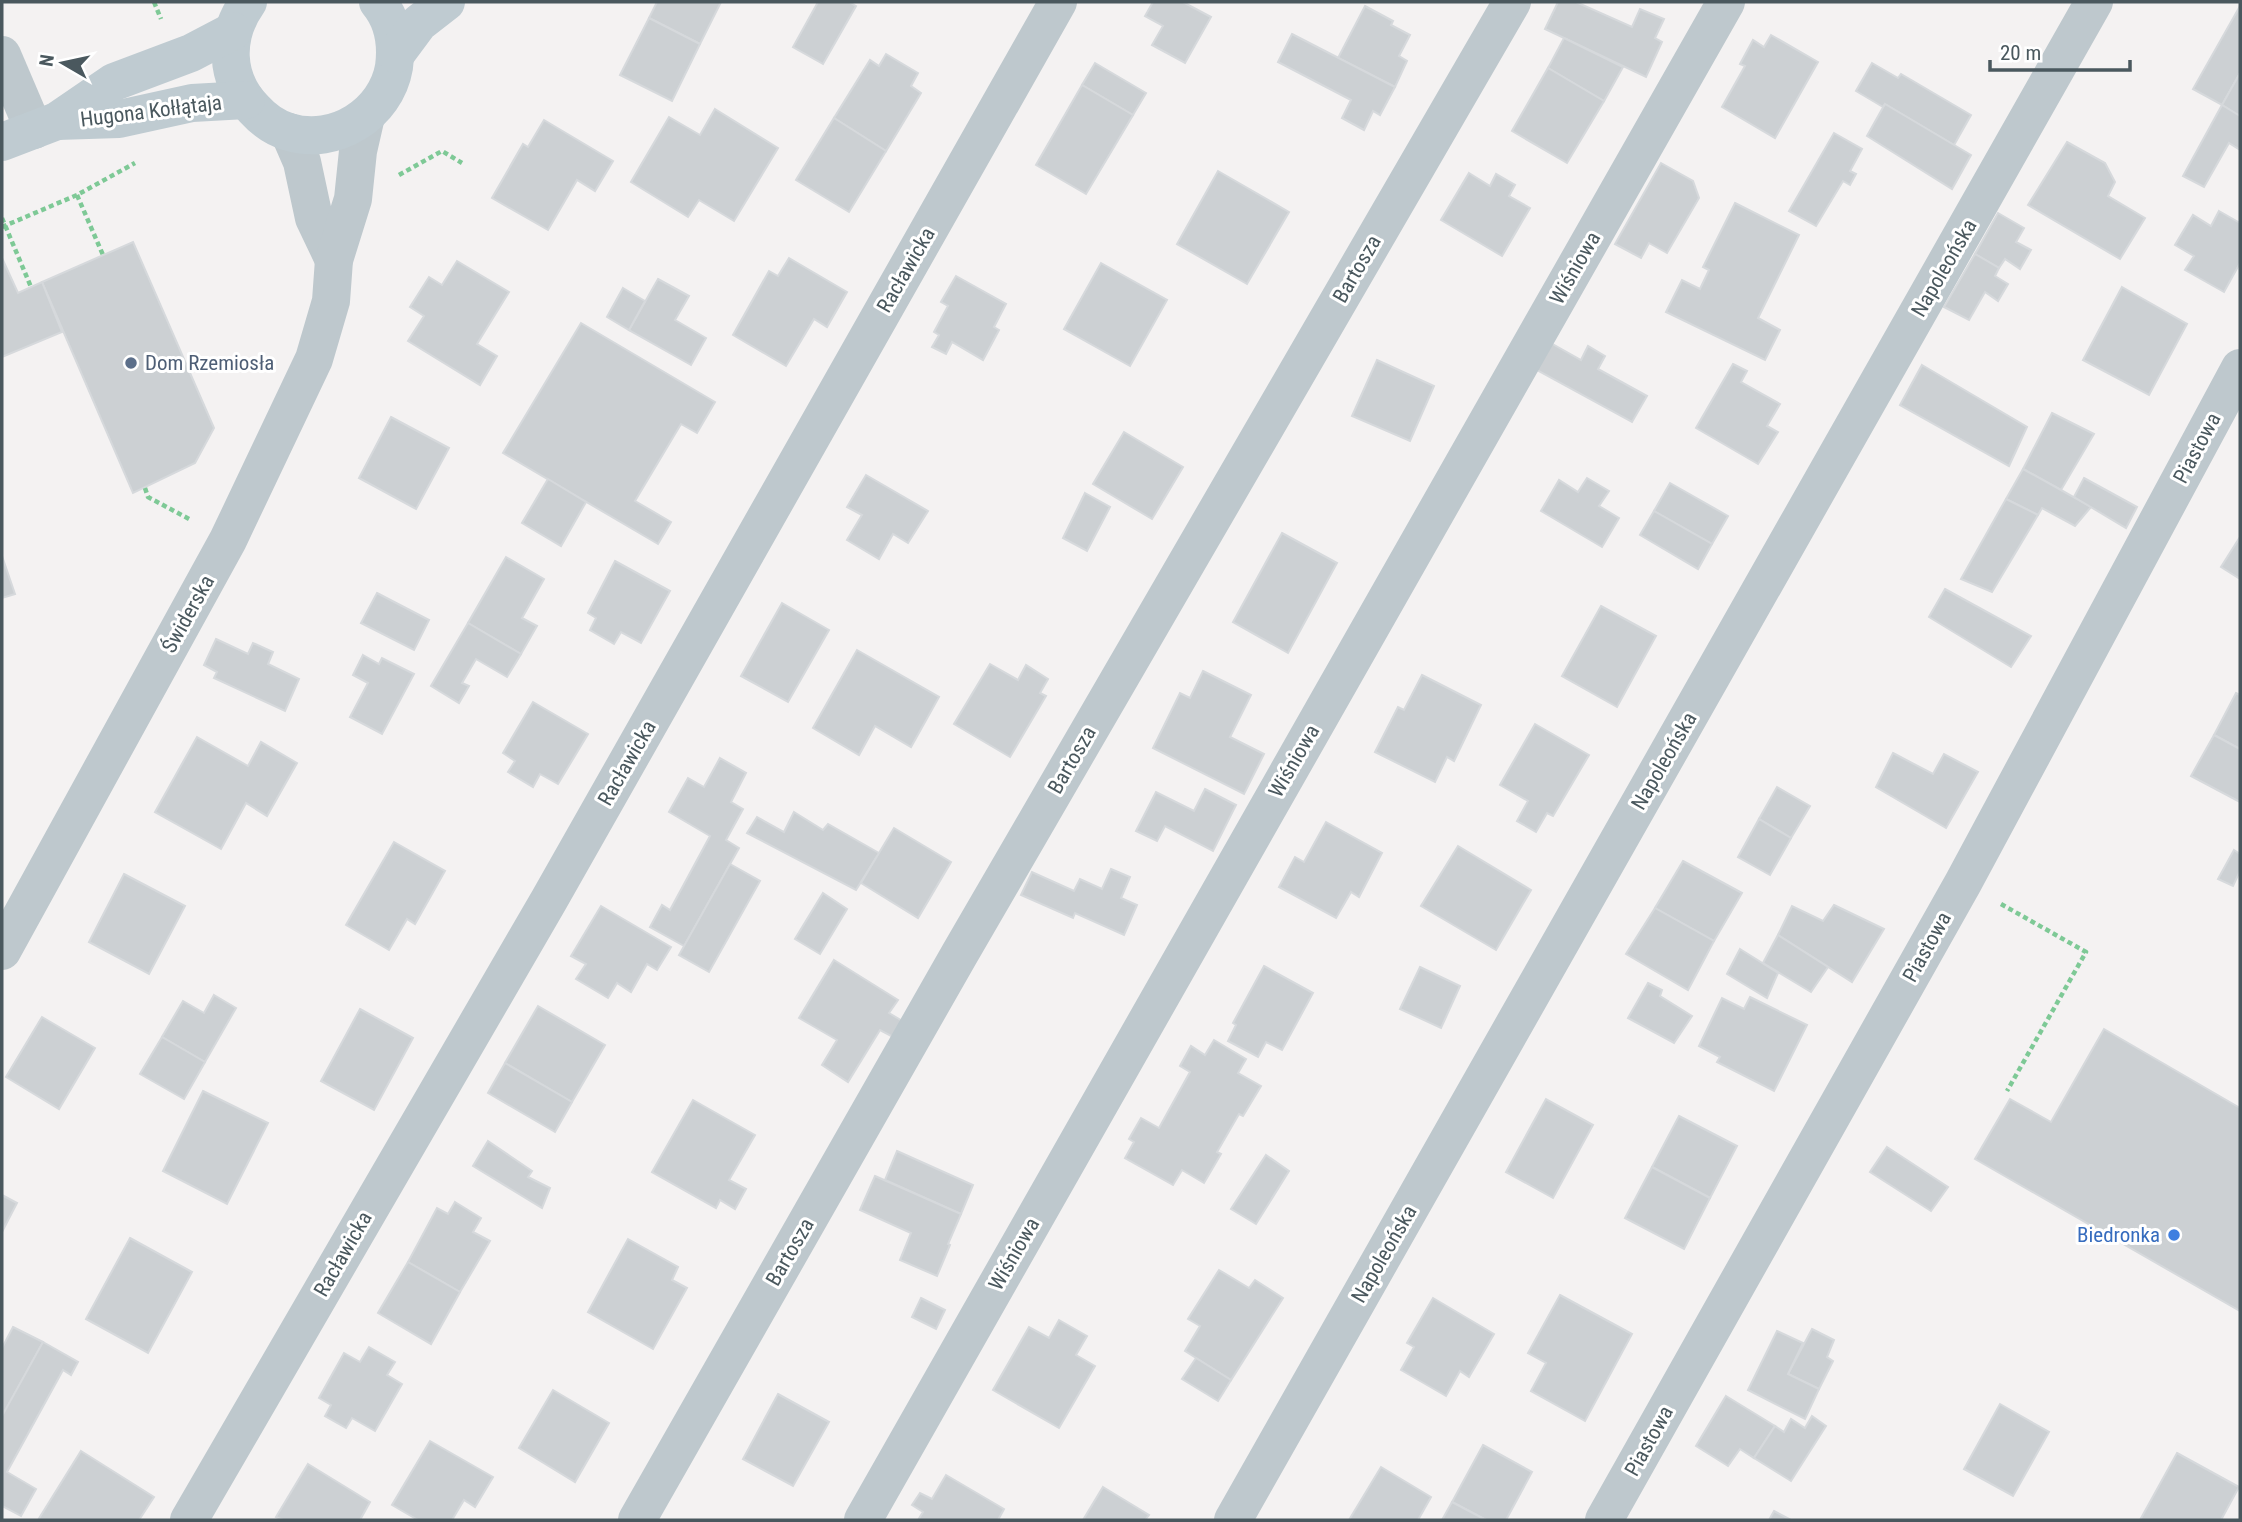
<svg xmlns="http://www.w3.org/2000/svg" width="2242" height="1522" viewBox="0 0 2242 1522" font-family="'Roboto Condensed',sans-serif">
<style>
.building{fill:#ccd0d3;stroke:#d6d9dc;stroke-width:2}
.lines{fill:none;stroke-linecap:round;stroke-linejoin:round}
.path{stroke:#7ec996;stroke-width:4.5;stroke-dasharray:5 3.5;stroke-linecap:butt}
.minor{stroke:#bec8cd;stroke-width:38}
.secondary{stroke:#bfcbd1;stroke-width:38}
.service-dot{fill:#5c6f8a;stroke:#fff;stroke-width:2.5}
.shop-dot{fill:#3f7fe0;stroke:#fff;stroke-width:2.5}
.labels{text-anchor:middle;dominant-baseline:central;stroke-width:6;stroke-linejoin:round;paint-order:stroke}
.street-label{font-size:21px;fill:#4a585e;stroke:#fff}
.service-label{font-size:21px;fill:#4e5e75;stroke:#fff;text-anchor:start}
.shop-label{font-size:21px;fill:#366cbe;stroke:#fff;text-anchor:end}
</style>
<rect width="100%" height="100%" fill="#f4f2f2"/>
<g class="building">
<path d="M657 2H721L700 44 649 18Z"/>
<path d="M818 2H849L856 6 823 64 793 47Z"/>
<path d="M1153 2H1183L1211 17 1185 63 1152 45 1163 26 1145 16Z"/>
<path d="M1558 2H1576L1632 27 1640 9 1664 19 1655 38 1662 42 1646 77 1545 29Z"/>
<path d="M1365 6 1393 21 1391 25 1410 35 1399 56 1407 61 1395 87 1338 58Z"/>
<path d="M2240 6V73L2222 105 2193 89Z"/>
<path d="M649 18 700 44 672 101 620 75Z"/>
<path d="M1292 34 1395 87 1380 115 1373 111 1364 130 1342 118 1351 100 1278 62Z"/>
<path d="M1771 35 1818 62 1775 138 1722 107 1745 66 1740 64 1753 40 1764 47Z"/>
<path d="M1564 38 1623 67 1604 101 1548 68Z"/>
<path d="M886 54 918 73 911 86 921 93 886 151 834 118 870 60 879 66Z"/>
<path d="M1095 63 1146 93 1133 115 1082 85Z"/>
<path d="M1872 63 1898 78 1901 74 1971 115 1954 145 1885 104 1883 107 1856 91Z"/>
<path d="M1548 68 1604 101 1567 163 1512 131Z"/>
<path d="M2240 73V116L2222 105Z"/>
<path d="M1082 85 1133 115 1086 194 1036 165Z"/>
<path d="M1885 104 1971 155 1952 189 1867 136Z"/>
<path d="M2222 105 2240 116V150L2229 143 2204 187 2183 176Z"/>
<path d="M715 109 778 148 734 221 699 200 688 217 631 182 669 117 700 135Z"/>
<path d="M834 118 886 151 849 212 796 180Z"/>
<path d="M544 120 613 161 595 191 577 180 548 230 492 198 523 144 528 147Z"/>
<path d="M1834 133 1862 149 1850 171 1856 174 1850 185 1843 181 1816 226 1789 211Z"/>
<path d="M2067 142 2105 163 2115 182 2108 196 2145 218 2120 259 2028 205Z"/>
<path d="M1661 163 1693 181 1699 198 1667 253 1649 243 1641 258 1615 244Z"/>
<path d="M1218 171 1289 212 1247 284 1177 244Z"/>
<path d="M1469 173 1490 186 1496 174 1515 185 1509 196 1530 208 1502 256 1441 220Z"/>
<path d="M1735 203 1799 235 1758 318 1780 330 1765 360 1666 312 1682 280 1700 289 1709 270 1703 267Z"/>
<path d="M2219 211 2240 223V263L2224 292 2185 270 2194 256 2175 245 2193 215 2211 226Z"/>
<path d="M1998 213 2024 228 2016 242 2031 250 2020 269 2005 259 1999 268 1975 254Z"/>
<path d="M133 242 214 428 195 463 133 493 42 282Z"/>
<path d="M1975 254 1999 268 1995 276 2008 284 1998 301 1985 292 1969 320 1944 307Z"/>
<path d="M2 258 18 293 42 282 62 332 2 357Z"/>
<path d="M789 258 847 292 827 327 814 319 786 366 733 335 769 271 778 276Z"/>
<path d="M457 261 509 292 477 344 497 356 480 385 408 341 424 316 410 307 429 277 442 285Z"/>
<path d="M1101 263 1167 300 1130 366 1064 329Z"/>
<path d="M956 276 1006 304 994 327 999 330 983 360 952 342 946 354 932 347 939 335 934 332 948 306 941 302Z"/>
<path d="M658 279 689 296 675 320 706 338 691 365 629 330Z"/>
<path d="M2122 287 2187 324 2149 395 2083 360Z"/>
<path d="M623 288 645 301 629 330 607 317Z"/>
<path d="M581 323 715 402 697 433 681 424 635 501 671 522 658 544 503 453Z"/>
<path d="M1549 342 1581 360 1588 346 1605 356 1598 369 1647 396 1632 422 1533 368Z"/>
<path d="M1377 360 1434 386 1410 441 1352 416Z"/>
<path d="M1733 364 1747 371 1741 382 1780 404 1767 426 1778 432 1758 464 1696 428Z"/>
<path d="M1922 365 2027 427 2009 466 1900 405Z"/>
<path d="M2052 413 2094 434 2061 490 2023 469Z"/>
<path d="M391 417 449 448 416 509 359 478Z"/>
<path d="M1124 432 1183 467 1152 519 1093 484Z"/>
<path d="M2023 469 2061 490 2091 507 2075 526 2042 508 2038 515 2006 499Z"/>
<path d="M866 475 928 511 908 543 893 534 879 559 847 540 862 515 847 507Z"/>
<path d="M1587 478 1609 491 1599 506 1619 518 1602 547 1541 511 1559 480 1578 492Z"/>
<path d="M2084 478 2137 507 2126 528 2074 497Z"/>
<path d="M548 479 586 502 561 546 522 523Z"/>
<path d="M1670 483 1728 516 1712 544 1654 511Z"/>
<path d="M1085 493 1110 507 1087 551 1063 538Z"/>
<path d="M2006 499 2038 515 1992 592 1961 579Z"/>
<path d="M1654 511 1712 544 1698 569 1640 535Z"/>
<path d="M1282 533 1337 563 1288 653 1233 622Z"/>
<path d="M2240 537V579L2221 567Z"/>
<path d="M2 556 15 594 2 598Z"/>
<path d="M506 557 544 579 522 618 537 626 521 654 468 623Z"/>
<path d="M615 561 670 591 641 643 621 632 614 644 590 630 596 618 588 613Z"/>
<path d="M1945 589 2031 636 2011 667 1929 617Z"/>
<path d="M377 593 429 620 414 650 361 623Z"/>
<path d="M782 603 829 630 788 702 741 676Z"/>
<path d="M1601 606 1656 636 1617 707 1562 676Z"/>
<path d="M468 623 521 654 507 677 476 659 462 683 469 686 459 703 431 686Z"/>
<path d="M216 639 248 654 253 643 273 652 268 664 299 679 285 711 214 678 217 672 204 665Z"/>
<path d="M857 650 939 697 911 747 875 726 859 755 813 728Z"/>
<path d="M363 655 379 664 382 658 414 674 382 734 350 717 368 683 353 675Z"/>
<path d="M990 664 1018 680 1026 665 1048 679 1040 693 1046 696 1010 757 954 724Z"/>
<path d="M1203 671 1251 695 1230 737 1264 754 1244 794 1153 748 1180 693 1190 698Z"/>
<path d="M1422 675 1481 705 1454 761 1447 757 1435 782 1375 752 1398 707 1404 710Z"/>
<path d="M2236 693 2240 695V749L2214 735Z"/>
<path d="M533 702 588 734 558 784 540 774 533 787 508 772 515 761 503 753Z"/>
<path d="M1535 724 1589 755 1553 816 1547 813 1536 832 1517 821 1528 801 1500 785Z"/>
<path d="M2214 735 2240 749V802L2191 776Z"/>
<path d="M197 737 248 766 261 742 297 763 267 816 246 803 221 849 155 812Z"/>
<path d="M1893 753 1933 774 1944 754 1978 772 1946 828 1876 787Z"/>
<path d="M720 758 746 773 731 802 743 809 726 840 739 848 684 946 650 927 662 905 670 910 710 836 669 812 688 778 704 787Z"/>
<path d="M1777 787 1810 806 1791 838 1759 819Z"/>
<path d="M1205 789 1236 805 1213 851 1165 826 1157 841 1136 831 1156 792 1194 811Z"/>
<path d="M794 812 823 830 828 824 879 853 856 890 747 833 757 817 784 832Z"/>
<path d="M1759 819 1791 838 1770 875 1738 857Z"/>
<path d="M1326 822 1382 853 1359 897 1351 892 1336 918 1279 887 1295 857 1304 862Z"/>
<path d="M894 828 951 862 918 918 861 883Z"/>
<path d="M394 842 445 871 415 924 407 919 389 950 346 925Z"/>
<path d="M1458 846 1531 890 1496 950 1421 906Z"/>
<path d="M2234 850 2240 854V871L2233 886 2218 879Z"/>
<path d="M1683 861 1742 893 1714 941 1655 908Z"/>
<path d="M730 864 760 881 709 972 679 955Z"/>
<path d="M1111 869 1130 877 1121 898 1137 905 1124 935 1075 913 1073 918 1021 895 1032 872 1074 891 1080 879 1102 889Z"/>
<path d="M124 874 185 906 149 974 89 942Z"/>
<path d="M823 893 847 909 820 954 795 939Z"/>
<path d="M1834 905 1884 929 1852 982 1778 935 1792 906 1823 921Z"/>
<path d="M601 906 671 947 657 970 647 964 631 992 617 983 608 998 576 979 586 964 571 956Z"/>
<path d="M1655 908 1714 941 1688 990 1626 954Z"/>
<path d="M1778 935 1828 967 1811 992 1763 963Z"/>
<path d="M1740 949 1778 973 1767 998 1727 974Z"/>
<path d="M834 960 898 1000 889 1013 904 1022 893 1037 880 1030 848 1082 822 1065 837 1040 799 1018Z"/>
<path d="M1264 966 1313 993 1282 1050 1266 1042 1258 1057 1228 1041 1236 1025 1233 1023Z"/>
<path d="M1420 967 1460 986 1441 1028 1400 1009Z"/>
<path d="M1648 983 1662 990 1660 996 1692 1016 1674 1043 1628 1018Z"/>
<path d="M214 995 236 1008 205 1062 162 1037 183 1001 204 1013Z"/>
<path d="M1750 997 1807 1025 1774 1091 1717 1062 1720 1057 1699 1046 1722 998 1744 1009Z"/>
<path d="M538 1006 605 1045 572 1102 505 1063Z"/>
<path d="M360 1009 413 1038 374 1110 321 1081Z"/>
<path d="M42 1017 95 1048 59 1109 6 1077Z"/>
<path d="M2104 1029 2240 1108V1311L1975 1159 2010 1099 2051 1122Z"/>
<path d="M162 1037 205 1062 184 1099 140 1074Z"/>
<path d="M1214 1040 1246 1059 1238 1073 1261 1086 1243 1116 1239 1114 1217 1152 1221 1154 1204 1183 1182 1170 1173 1185 1125 1158 1134 1142 1129 1139 1141 1118 1159 1128 1190 1072 1180 1066 1191 1046 1205 1055Z"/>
<path d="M505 1063 572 1102 555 1132 488 1093Z"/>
<path d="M203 1091 268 1123 227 1204 163 1171Z"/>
<path d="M1546 1099 1593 1125 1553 1198 1506 1172Z"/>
<path d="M693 1100 755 1135 729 1180 746 1189 735 1209 720 1200 716 1208 652 1172Z"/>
<path d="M1679 1116 1737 1146 1710 1198 1652 1167Z"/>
<path d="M488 1141 532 1171 528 1177 550 1188 542 1208 473 1166Z"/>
<path d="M1887 1147 1948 1187 1931 1211 1870 1172Z"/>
<path d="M897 1151 973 1185 961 1214 885 1180Z"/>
<path d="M1266 1155 1289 1171 1256 1224 1231 1209Z"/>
<path d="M1652 1167 1710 1198 1684 1249 1625 1218Z"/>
<path d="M875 1176 961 1214 948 1244 950 1245 937 1276 900 1260 911 1233 860 1210Z"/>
<path d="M2 1195 17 1203 2 1232Z"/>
<path d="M455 1202 481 1218 473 1232 490 1241 460 1292 408 1262 437 1208 448 1214Z"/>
<path d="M130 1238 192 1272 148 1353 86 1319Z"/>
<path d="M628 1239 678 1267 672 1280 687 1288 653 1349 588 1312Z"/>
<path d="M408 1262 460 1292 431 1344 378 1313Z"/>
<path d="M1219 1270 1249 1288 1255 1280 1283 1298 1231 1380 1185 1351 1200 1326 1188 1319Z"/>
<path d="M1560 1295 1632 1334 1585 1421 1531 1391 1546 1363 1528 1353Z"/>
<path d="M921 1298 945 1310 936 1329 912 1317Z"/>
<path d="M1433 1298 1494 1334 1469 1377 1460 1371 1446 1396 1401 1370 1414 1347 1407 1343Z"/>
<path d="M1059 1320 1087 1336 1076 1355 1095 1366 1059 1428 993 1390 1029 1327 1049 1338Z"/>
<path d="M13 1327 43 1342 3 1415 2 1348Z"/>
<path d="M1812 1329 1834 1340 1827 1357 1833 1361 1819 1389 1788 1374Z"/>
<path d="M1777 1331 1803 1343 1788 1374 1819 1389 1805 1419 1748 1390Z"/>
<path d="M43 1342 78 1362 71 1375 63 1370 7 1472 36 1489 21 1516 2 1506V1416Z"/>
<path d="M369 1347 395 1362 387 1375 402 1384 375 1431 352 1418 346 1428 325 1416 331 1405 319 1398 344 1353 360 1362Z"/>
<path d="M1196 1358 1231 1380 1218 1401 1182 1379Z"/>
<path d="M553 1390 609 1423 575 1482 519 1448Z"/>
<path d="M778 1394 829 1422 793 1486 743 1459Z"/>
<path d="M1726 1396 1775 1426 1754 1458 1740 1449 1728 1466 1696 1446Z"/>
<path d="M2000 1404 2049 1432 2013 1496 1964 1469Z"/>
<path d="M1812 1416 1826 1426 1791 1481 1754 1458 1775 1426 1784 1432 1791 1419 1805 1428Z"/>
<path d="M430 1441 493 1477 475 1507 464 1500 452 1520H418L392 1505Z"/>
<path d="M1483 1445 1532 1472 1506 1520H1486L1452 1502Z"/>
<path d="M81 1451 154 1497 139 1520H38Z"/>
<path d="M2177 1453 2239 1487 2221 1520H2140Z"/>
<path d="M308 1464 370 1502 360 1520H283L276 1517Z"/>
<path d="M1381 1467 1431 1497 1418 1520H1349Z"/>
<path d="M946 1475 1004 1509 998 1520H918L923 1512 912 1505 920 1493 932 1499Z"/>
<path d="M1103 1487 1149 1515 1145 1520H1083Z"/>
<path d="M1452 1502 1486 1520H1442Z"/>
<path d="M1774 1511 1791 1520H1769Z"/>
</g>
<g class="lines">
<g class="path">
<path d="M154 2 161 19"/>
<path d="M399 175 442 151 462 163"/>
<path d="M77 195 103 255"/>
<path d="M2 218 31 287"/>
<path d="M2 227 77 195 135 163"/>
<path d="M145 488 148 497 191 520"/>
<path d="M2001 904 2086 952 2007 1091"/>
</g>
<g class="minor">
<path d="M2 55 34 130"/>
<path d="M289 132 302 162 314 218 334 260"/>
<path d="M2 951 228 540 314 359 331 301 334 260 353 199 358 151 366 116"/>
<path d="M189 1520 549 900 1058 2"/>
<path d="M637 1520 959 955 1512 2"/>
<path d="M863 1520 1726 2"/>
<path d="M1233 1520 2094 2"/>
<path d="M1604 1520 1963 883 2240 368"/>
</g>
<g class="secondary">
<path d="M248 2C224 36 224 78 254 109 263 119 275 128 289 132 335 146 386 114 394 67 397 44 393 20 378 2"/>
<path d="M396 54 419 23 446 2"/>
<path d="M57 121 119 119 192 103 246 100"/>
<path d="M2 142 57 121 114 82 191 53 233 31"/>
</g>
</g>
<circle class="service-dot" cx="131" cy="363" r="7"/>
<circle class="shop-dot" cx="2174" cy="1235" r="7"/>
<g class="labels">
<g class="street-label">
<text transform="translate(151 111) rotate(-7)">Hugona Kołłątaja</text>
<text transform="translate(1575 268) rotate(-60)">Wiśniowa</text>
<text transform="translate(1944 268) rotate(-60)">Napoleońska</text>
<text transform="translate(1357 269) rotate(-60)">Bartosza</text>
<text transform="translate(906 270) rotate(-60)">Racławicka</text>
<text transform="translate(2197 448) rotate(-62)">Piastowa</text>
<text transform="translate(188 614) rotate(-61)">Świderska</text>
<text transform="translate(1072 760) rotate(-60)">Bartosza</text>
<text transform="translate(1294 761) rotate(-60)">Wiśniowa</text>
<text transform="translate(1664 761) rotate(-60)">Napoleońska</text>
<text transform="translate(627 763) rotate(-60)">Racławicka</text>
<text transform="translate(1927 947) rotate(-61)">Piastowa</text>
<text transform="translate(790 1252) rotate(-60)">Bartosza</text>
<text transform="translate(343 1254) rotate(-60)">Racławicka</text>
<text transform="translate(1014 1254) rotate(-60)">Wiśniowa</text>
<text transform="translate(1384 1254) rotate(-60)">Napoleońska</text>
<text transform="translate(1649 1441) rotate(-61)">Piastowa</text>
</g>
<g class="service-label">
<text x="145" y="363">Dom Rzemiosła</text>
</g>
<g class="shop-label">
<text x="2160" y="1235">Biedronka</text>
</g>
</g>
<rect width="2242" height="1522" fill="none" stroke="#4a585e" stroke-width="7"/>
<g transform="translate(63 63) rotate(279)" stroke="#ffffff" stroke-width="5" paint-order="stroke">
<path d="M0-5L12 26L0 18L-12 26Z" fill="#4a585e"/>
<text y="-10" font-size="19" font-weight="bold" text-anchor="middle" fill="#4a585e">N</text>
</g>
<path d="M1990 60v10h140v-10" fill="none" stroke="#4a585e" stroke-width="3.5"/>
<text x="2000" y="60" font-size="21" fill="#4a585e" stroke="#ffffff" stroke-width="5" paint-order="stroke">20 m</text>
</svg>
